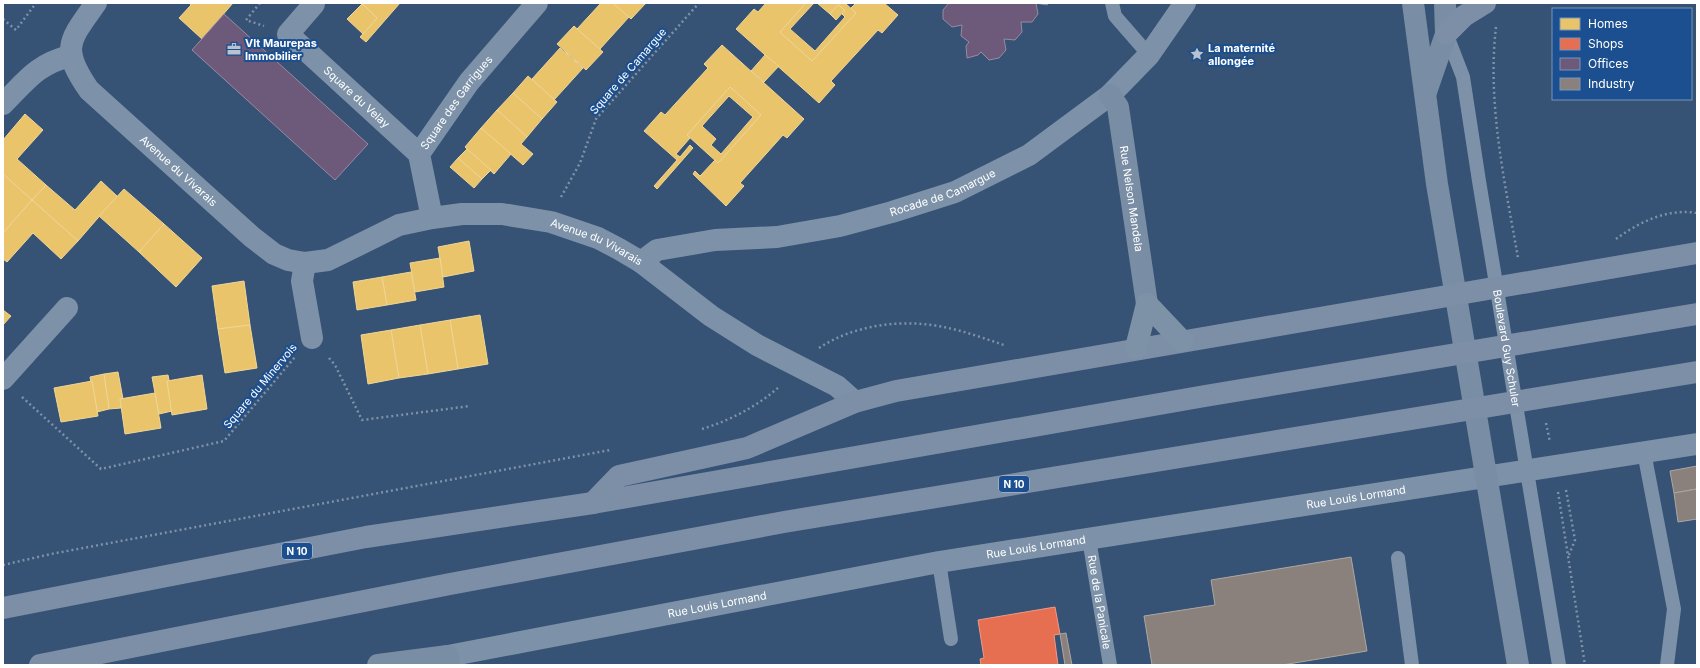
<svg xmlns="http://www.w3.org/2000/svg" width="1700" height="668" viewBox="0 0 1700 668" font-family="Inter,sans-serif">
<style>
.homes{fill:#e9c46a;stroke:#f0d697;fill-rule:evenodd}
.shops{fill:#e76f51;stroke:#ee9a85}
.offices{fill:#6d597a;stroke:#998ba2}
.industry{fill:#8a817c;stroke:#ada7a3}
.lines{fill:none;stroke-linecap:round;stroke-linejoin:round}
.path{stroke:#7d92a8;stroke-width:2.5;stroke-dasharray:2 3;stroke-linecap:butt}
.lane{stroke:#7d92a8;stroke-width:14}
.street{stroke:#7d92a8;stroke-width:22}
.secondary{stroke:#798da4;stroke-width:22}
.primary{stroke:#7d8ea7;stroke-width:22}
.highway{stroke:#7e92a7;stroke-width:22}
.labels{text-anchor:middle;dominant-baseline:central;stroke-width:4;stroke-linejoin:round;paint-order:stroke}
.shield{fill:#1b4f8f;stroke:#bbcadd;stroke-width:1}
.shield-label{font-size:10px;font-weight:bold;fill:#fff}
.poi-label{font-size:11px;font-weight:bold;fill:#fff;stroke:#1b4f8f;text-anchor:start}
.street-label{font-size:11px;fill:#fff;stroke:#1b4f8f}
</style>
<rect width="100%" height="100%" fill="#365274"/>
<g class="homes">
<path d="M189 3H233L202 39 179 18 191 5Z"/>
<path d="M362 3H400L366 42 360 37 377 18Z"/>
<path d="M601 3H613L629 17 600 49 577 29Z"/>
<path d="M613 3H646L631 19Z"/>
<path d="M766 3H806L780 32 812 61 856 13 851 8 856 3H884L898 15 882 33 878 30 831 81 835 85 819 103 736 29 754 9 758 12Z"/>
<path d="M806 3H814L790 29 815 51 845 17 842 14 845 10 838 5 830 14 817 3H845L856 13 812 61 780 32Z"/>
<path d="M362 4 377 18 363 34 347 19Z"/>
<path d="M838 5 845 10 836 20 830 14Z"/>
<path d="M574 26 603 52 586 70 557 44Z"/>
<path d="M722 45 804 119 787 138 783 135 740 183 744 186 726 206 693 174 695 171 700 176 715 160 718 163 761 115 730 87 687 135 690 138 676 154 680 157 690 145 693 148 657 189 654 186 677 160 644 131 661 112 665 115 708 68 704 64Z"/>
<path d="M560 48 583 68 554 100 532 79Z"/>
<path d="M765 55 779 66 764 82 751 71Z"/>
<path d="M528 76 557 102 542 119 513 93Z"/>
<path d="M730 87 761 115 718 163 687 135ZM729 96 753 117 721 154 711 145 716 139 702 126Z"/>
<path d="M513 93 542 119 527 137 497 110Z"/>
<path d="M497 110 527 137 521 144 533 154 523 165 481 128Z"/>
<path d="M25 114 43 130 17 159 46 185 32 200 3 174V140Z"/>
<path d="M481 128 511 154 494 174 465 147Z"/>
<path d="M467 149 491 170 482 179 458 158Z"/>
<path d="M458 158 482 179 474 188 450 167Z"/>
<path d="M3 174 32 200 3 233Z"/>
<path d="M101 181 117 196 78 241 32 200 46 185 75 210Z"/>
<path d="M124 189 164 224 139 252 99 216Z"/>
<path d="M32 200 78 241 61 259 33 233 7 262 3 259V233Z"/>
<path d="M164 224 202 258 176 287 139 252Z"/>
<path d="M469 241 474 271 443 277 438 247Z"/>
<path d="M440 258 444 287 415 292 410 263Z"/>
<path d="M411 272 416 300 387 305 382 277Z"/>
<path d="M382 277 387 305 357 310 353 282Z"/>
<path d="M244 281 250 325 218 329 212 286Z"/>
<path d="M3 310 11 316 3 325Z"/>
<path d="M480 315 488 364 458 369 450 320Z"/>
<path d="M450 320 458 369 428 374 420 325Z"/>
<path d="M250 325 257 368 225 373 218 329Z"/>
<path d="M420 325 428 374 399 378 391 330Z"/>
<path d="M391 330 399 378 368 384 361 335Z"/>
<path d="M118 372 123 399H120L121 408 109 409 104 374Z"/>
<path d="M104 374 109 409 97 412 92 381 91 382 90 377Z"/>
<path d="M168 375 169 380 167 381 172 411 159 414 152 377Z"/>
<path d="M202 375 207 409 172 415 167 381Z"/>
<path d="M92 381 98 416 61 422 54 388Z"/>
<path d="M155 393 161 428 125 434 120 399Z"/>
</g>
<path class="shops" d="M1055 607 1060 634 1054 635 1058 665H981L980 659 984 658 978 620Z"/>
<g class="offices">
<path d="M949 3H1049L1047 5 1036 3 1038 14 1032 22H1021L1022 32 1015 40 1004 39 1006 50 999 58 989 60 981 52 978 55 967 58 966 46 969 42 961 36 962 25 952 27 943 19V10Z"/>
<path d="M224 14 368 144 335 180 192 50Z"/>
</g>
<g class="industry">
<path d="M1697 466V489L1674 493 1670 471Z"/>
<path d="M1697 489V519L1678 522 1674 493Z"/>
<path d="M1351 557 1367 651 1282 665H1152L1144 616 1215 605 1211 580Z"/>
<path d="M1066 633 1072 665H1065L1060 634Z"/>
</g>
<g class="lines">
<g class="path">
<path d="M260 3 246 20 264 26"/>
<path d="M3 19 16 30 36 3"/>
<path d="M1496 27C1487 104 1505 183 1518 258"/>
<path d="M561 197 580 163 596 119 699 3"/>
<path d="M1616 239C1639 222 1668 208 1697 213"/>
<path d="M819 348C855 324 906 318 948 328 967 332 986 339 1004 345"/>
<path d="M329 358 335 365 362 420 470 406"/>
<path d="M22 397 101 469 224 441 295 357"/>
<path d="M1546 423 1550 442"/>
<path d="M702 429C731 420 758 406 780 386"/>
<path d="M1566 490 1575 540 1569 555"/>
<path d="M1558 492 1585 665"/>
<path d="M3 565 51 554 610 450"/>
</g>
<g class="lane">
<path d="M1112 3 1115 16 1149 55"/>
<path id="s1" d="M1446 33 1463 77 1479 181 1559 665"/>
<path d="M1644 452 1674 609 1667 665"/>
<path id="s2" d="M1089 539 1110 665"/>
<path d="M1398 558 1412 665"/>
<path d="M939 562 951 639"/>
</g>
<g class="street">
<path id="s3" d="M96 3C69 41 60 48 89 90L252 237 274 254 288 260 305 263 328 260 399 225 432 218 462 214H502L551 222 598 238 619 249 641 262 711 316 757 345 837 386 855 402"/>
<path id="s4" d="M314 4 288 34 419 154"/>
<path d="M3 104C26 81 37 64 70 56"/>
<path id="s5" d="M432 218 419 154 469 82 537 3"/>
<path id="s6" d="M641 262 657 250 715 240 777 237 840 226 892 212 955 192 1029 155 1110 95 1149 55 1185 3"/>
<path d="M305 263 302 281 312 338"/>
<path d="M3 379 67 308"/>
<path id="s7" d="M448 656 939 562 1697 444"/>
</g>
<g class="secondary">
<path d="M1413 3 1437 184 1518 665"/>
<path d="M1426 92 1446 34 1445 3"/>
<path id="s8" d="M1110 95 1118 107 1147 304"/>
<path d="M378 665 448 656 449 665"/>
</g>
<g class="primary">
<path d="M1446 34 1464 16 1485 3"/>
<path d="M593 503 619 476 747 448 855 402 896 391 1697 253"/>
<path d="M3 608 366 537 593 503 1205 396 1697 314"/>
<path d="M40 665 450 584 784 522 1697 372"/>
</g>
<g class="highway">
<path d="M1147 304 1182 341"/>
<path d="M1136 348 1147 304"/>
</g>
</g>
<defs>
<g id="office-bare" transform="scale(1.08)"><path d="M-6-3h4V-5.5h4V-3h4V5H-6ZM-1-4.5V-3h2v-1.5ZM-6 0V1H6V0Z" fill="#b9c2ce" stroke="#1b4f8f" stroke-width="2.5" paint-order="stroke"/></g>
<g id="sight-bare" transform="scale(1.08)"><path d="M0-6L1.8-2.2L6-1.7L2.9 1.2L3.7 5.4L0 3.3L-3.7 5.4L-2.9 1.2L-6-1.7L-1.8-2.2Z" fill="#b9c2ce" stroke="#1b4f8f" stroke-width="2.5" paint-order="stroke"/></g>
</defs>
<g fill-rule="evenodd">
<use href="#office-bare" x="234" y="49"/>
<use href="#sight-bare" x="1197" y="54"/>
</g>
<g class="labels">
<g class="shield">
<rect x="999" y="476" width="30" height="16" rx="3"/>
<rect x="282" y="543" width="30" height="16" rx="3"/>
</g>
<g class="shield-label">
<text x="1014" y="484">N 10</text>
<text x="297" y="551">N 10</text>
</g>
<g class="poi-label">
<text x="245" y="43">Vlt Maurepas<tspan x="245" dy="13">Immobilier</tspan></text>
<text x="1208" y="48">La maternité<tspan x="1208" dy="13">allongée</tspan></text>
</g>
<g class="street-label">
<text transform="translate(628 71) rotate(-49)">Square de Camargue</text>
<text stroke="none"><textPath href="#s4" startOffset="133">Square du Velay</textPath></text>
<text stroke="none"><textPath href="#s5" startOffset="129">Square des Garrigues</textPath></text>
<text stroke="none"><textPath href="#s3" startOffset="219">Avenue du Vivarais</textPath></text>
<text stroke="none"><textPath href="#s6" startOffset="313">Rocade de Camargue</textPath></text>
<text stroke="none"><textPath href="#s8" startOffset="107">Rue Nelson Mandela</textPath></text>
<text stroke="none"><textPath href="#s3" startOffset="684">Avenue du Vivarais</textPath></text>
<text stroke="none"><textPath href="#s1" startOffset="322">Boulevard Guy Schuler</textPath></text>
<text transform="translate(260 386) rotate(-50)">Square du Minervois</text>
<text stroke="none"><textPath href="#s7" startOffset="922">Rue Louis Lormand</textPath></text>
<text stroke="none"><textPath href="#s7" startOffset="598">Rue Louis Lormand</textPath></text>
<text stroke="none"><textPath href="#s2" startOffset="64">Rue de la Panicale</textPath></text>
<text stroke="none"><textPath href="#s7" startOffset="274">Rue Louis Lormand</textPath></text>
</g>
</g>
<rect width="1700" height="668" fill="none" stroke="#ffffff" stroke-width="8"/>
<rect x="1552" y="8" width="140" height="92" fill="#1b4f8f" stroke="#7695bc"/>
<rect x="1560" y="18" width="20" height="12" fill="#e9c46a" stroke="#7695bc"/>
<text x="1588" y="28" font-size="12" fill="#ffffff">Homes</text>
<rect x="1560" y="38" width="20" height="12" fill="#e76f51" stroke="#7695bc"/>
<text x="1588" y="48" font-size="12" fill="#ffffff">Shops</text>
<rect x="1560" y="58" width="20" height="12" fill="#6d597a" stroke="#7695bc"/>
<text x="1588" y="68" font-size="12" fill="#ffffff">Offices</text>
<rect x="1560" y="78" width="20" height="12" fill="#8a817c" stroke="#7695bc"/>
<text x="1588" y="88" font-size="12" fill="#ffffff">Industry</text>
</svg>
